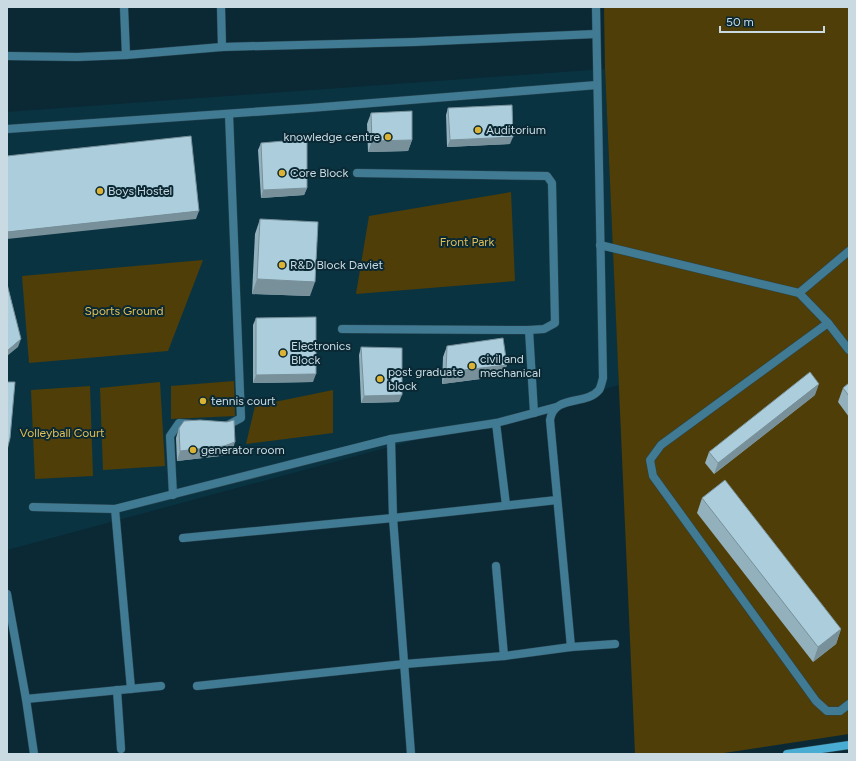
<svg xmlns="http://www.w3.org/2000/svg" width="856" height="761" viewBox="0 0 856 761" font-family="Figtree,sans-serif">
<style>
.built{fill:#0a3342}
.park{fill:#4f3e07}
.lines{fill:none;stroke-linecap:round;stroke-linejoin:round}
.lane-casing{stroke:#294550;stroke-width:9}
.street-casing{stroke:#294550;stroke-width:9}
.secondary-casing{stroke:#294550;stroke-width:9}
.lane{stroke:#417b93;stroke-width:8}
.street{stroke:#417b93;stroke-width:8}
.secondary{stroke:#49acd3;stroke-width:8}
.wall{fill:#93b0bd}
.shaded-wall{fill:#78909a}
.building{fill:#abcddc;stroke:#78909a}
.poi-dot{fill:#dbb233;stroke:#0a2934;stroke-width:1.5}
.labels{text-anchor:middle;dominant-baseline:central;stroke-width:4;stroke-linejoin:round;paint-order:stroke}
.poi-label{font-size:12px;fill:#c9dae2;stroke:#0a2934;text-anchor:start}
.park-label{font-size:12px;fill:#e2be57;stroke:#0a2934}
</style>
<rect width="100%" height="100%" fill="#0a2934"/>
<path class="built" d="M605 69 619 385 7 550V112Z"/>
<g class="park">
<path d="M604 7H849V734L717 754H635L605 69Z"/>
<path d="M511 192 515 281 356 294 369 216Z"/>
<path d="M203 260 168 351 29 363 22 276Z"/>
<path d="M234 381 235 416 171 419V386Z"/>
<path d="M160 382 165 466 103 470 100 388Z"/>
<path d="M90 386 93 476 35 479 31 390Z"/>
<path d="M333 390V433L246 444 255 406Z"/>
</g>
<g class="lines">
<g class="lane-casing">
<g id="lane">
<path d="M600 245 799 293 828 323 849 350"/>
<path d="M799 293 849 251"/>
<path d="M828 323 661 445 650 460 653 476 816 701 827 711H840L849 704"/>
</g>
</g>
<g class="street-casing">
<g id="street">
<path d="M124 7 126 55"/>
<path d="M221 7 222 47"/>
<path d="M7 56 77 57 126 55 222 47 414 42 596 34"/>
<path d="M7 129 310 108 597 85"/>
<path d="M357 173 547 176 552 183 555 323 544 329 529 330"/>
<path d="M342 329 529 330 534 413"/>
<path d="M496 423 506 505"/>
<path d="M226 426 241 418 229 114"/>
<path d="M391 439 393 518 411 754"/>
<path d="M173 495 170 436 179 423 193 424"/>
<path d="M33 507 115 509 391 439 496 423 556 407"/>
<path d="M115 509 131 689"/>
<path d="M183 538 393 518 557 500"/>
<path d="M496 566 504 656"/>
<path d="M7 594 26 699 34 754"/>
<path d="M571 647 550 420C554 394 586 406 599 390 601 387 602 381 603 378L596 7"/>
<path d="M197 686 405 664 504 656 571 647 615 644"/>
<path d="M117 690 121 749"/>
<path d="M26 699 161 686"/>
</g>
</g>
<g class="secondary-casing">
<path id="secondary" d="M787 754 849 745"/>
</g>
<use href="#lane" class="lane"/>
<use href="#street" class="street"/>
<use href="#secondary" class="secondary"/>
</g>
<g class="wall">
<path d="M448 108 510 144 447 147 446 115Z"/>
<path d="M371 113 412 140 408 151 368 152 367 124Z"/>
<path d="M261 143 307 188 304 195 261 198 258 150Z"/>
<path d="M260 219 310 296 252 294 255 234Z"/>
<path d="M256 318 313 382 253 383V325Z"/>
<path d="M447 346 503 376 442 384 443 357Z"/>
<path d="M361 347 399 402 361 403 359 355Z"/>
<path d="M849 383V417L838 402 843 388Z"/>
<path d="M815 395 714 474 705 463 709 452Z"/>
<path d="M179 428 232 452 220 456 177 461 176 438Z"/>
<path d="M702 498 841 629 836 644 813 662 697 513Z"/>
</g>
<g class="shaded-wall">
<path d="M513 137 510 144 447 147 450 140Z"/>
<path d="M412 140 408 151 368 152 372 141Z"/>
<path d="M307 188 304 195 261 198 263 190Z"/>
<path d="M199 211 196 219 7 239V232Z"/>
<path d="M257 279 315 282 310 296 252 294Z"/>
<path d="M21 339 18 347 7 356V351Z"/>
<path d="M507 365 503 376 442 384 446 372Z"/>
<path d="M316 374 313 382 253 383 256 375Z"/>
<path d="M819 384 815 395 714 474 718 463Z"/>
<path d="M402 395 399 402 361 403 364 396Z"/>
<path d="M235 442 232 452 220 456 177 461 180 451Z"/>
<path d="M841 629 836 644 813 662 818 647Z"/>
</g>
<g class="building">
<path d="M512 105 513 137 450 140 448 108Z"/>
<path d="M412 111V140L372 141 371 113Z"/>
<path d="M191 136 199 211 7 232V156Z"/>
<path d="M307 139V188L263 190 261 143Z"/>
<path d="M260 219 318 222 315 282 257 279Z"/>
<path d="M7 284 21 339 7 351Z"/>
<path d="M316 317V374L256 375V318Z"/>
<path d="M503 338 507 365 446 372 447 346Z"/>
<path d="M361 347 402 348V395L364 396Z"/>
<path d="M810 372 819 384 718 463 709 452Z"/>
<path d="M7 382H15L10 438 7 450Z"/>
<path d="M849 383V396L843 388Z"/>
<path d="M200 420 227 422 234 420 235 442 224 446 180 451 179 428 184 421Z"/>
<path d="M725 480 841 629 818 647 702 498Z"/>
</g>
<g class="poi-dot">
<circle cx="478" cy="130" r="4"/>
<circle cx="388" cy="137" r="4"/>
<circle cx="282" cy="173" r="4"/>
<circle cx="100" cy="191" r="4"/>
<circle cx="282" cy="265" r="4"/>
<circle cx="283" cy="353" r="4"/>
<circle cx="472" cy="366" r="4"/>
<circle cx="380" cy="379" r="4"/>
<circle cx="203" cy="401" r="4"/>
<circle cx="193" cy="450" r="4"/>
</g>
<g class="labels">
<g class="poi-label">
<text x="486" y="130">Auditorium</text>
<text x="380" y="137" text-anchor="end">knowledge centre</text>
<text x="290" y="173">Core Block</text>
<text x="108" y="191">Boys Hostel</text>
<text x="290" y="265">R&amp;D Block Daviet</text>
<text x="291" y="346">Electronics<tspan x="291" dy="14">Block</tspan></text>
<text x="480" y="359">civil and<tspan x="480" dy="14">mechanical</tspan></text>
<text x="388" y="372">post graduate<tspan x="388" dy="14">block</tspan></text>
<text x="211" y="401">tennis court</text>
<text x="201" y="450">generator room</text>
</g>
<g class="park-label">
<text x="467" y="242">Front Park</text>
<text x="124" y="311">Sports Ground</text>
<text x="62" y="433">Volleyball Court</text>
</g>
</g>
<rect width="856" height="761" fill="none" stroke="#c9dae2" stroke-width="16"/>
<path d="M720 26v6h104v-6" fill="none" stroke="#c9dae2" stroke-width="2"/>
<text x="726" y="26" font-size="12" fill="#c9dae2" stroke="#0a2934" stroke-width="3" paint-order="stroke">50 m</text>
</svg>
